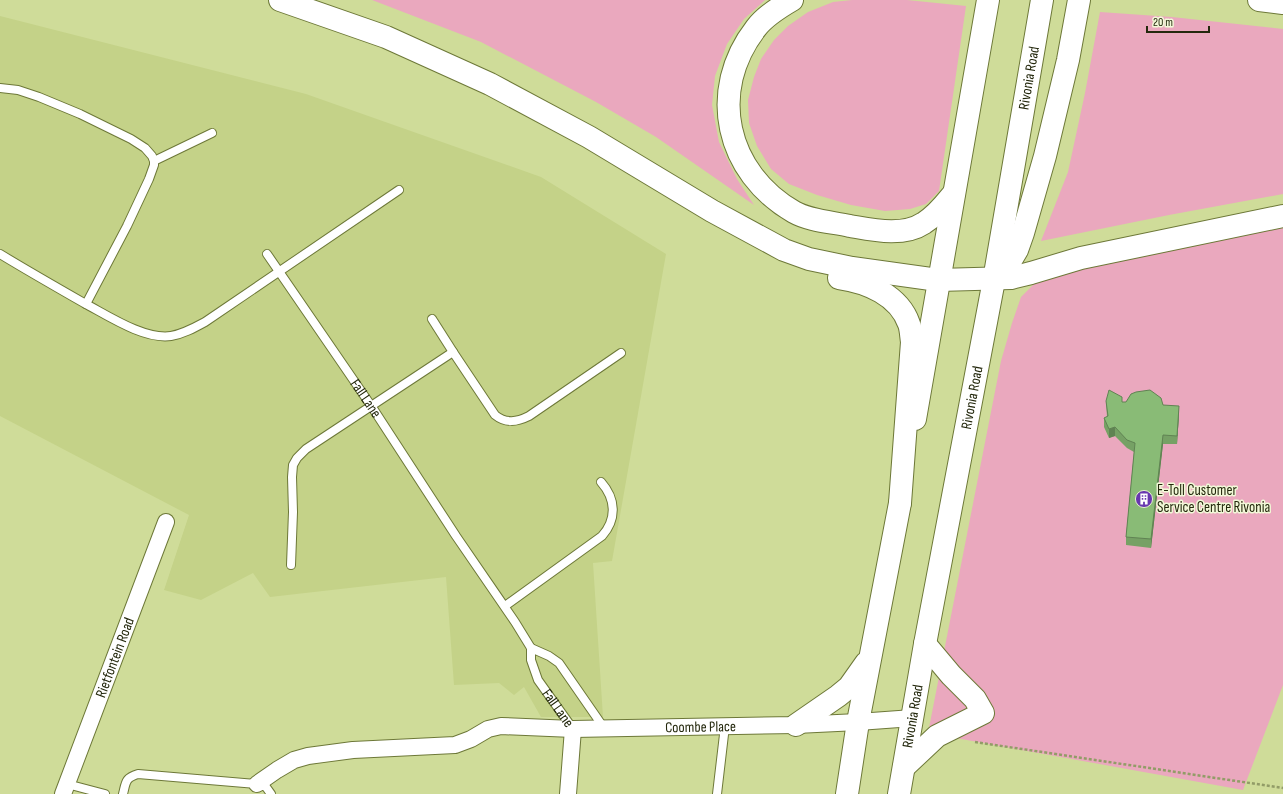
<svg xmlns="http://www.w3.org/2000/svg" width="1283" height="794" viewBox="0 0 1283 794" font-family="'Sofia Sans Condensed',sans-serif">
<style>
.built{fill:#c4d288}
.grass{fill:#eaa8be}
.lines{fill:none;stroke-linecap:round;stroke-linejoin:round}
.lane-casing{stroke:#6d7838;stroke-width:10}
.street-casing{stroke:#6d7838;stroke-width:18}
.secondary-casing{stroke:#6d7838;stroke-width:24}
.primary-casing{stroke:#6d7838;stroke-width:24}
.highway-casing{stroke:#6d7838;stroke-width:24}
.path{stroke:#929c67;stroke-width:2.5;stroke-dasharray:3 2;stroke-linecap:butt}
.lane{stroke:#fff;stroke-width:8}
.street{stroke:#fff;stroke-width:16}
.secondary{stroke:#fff;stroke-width:22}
.primary{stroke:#fff;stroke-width:22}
.highway{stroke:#fff;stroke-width:22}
.wall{fill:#76a165}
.shaded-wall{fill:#608353}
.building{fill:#89bb76;stroke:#608353}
.labels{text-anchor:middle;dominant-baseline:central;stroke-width:3;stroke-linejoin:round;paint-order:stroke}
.street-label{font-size:15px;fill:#24280d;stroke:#f2f9d8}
.poi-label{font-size:15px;fill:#24280d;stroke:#f2f9d8;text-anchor:start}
</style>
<rect width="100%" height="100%" fill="#cfdc99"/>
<path class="built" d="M0 16 306 94 541 177 666 254 612 561 593 563 603 717H541L524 687 514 695 499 683 454 685 446 577 270 597 253 573 201 600 164 590 189 515 0 416Z"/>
<g class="grass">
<path d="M372 0H765L744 19 727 44 715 76 712 105 719 142 737 179 754 205 656 137 596 102 481 42Z"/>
<path d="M852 0H907L966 6 939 191 926 204 910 209 885 211 851 205 817 195 789 184 771 169 757 146 749 123 748 100 754 77 761 59 774 40 788 26 808 12 833 2Z"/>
<path d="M1100 12 1172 17 1283 29V194L1169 215 1041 241 1068 172 1085 93Z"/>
<path d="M1283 228V685L1243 790 928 733 1001 361 1012 323 1021 297 1036 282 1061 272 1221 239Z"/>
</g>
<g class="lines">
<g class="lane-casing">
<g id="lane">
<path d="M0 88 18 90 39 97 80 114 131 139 145 148 152 156 154 161V165L149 179 127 226 86 304"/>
<path d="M154 161 212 133"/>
<path d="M0 254C28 271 56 287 84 303 107 315 144 340 171 336 183 334 194 328 205 322L399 190"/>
<path id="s1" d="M267 254 372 407 456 536 515 622 531 648V660L538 680 573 729"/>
<path d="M432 319 453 352"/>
<path d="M291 565 293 512 292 477 293 465 297 458 306 449 453 352 495 415C506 424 517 422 529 416L621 353"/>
<path d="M505 606 602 536C617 519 616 499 601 482"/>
<path d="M531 648 549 656 559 663 604 728"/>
<path d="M67 784 105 794"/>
<path d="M123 794C126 782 125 778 138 774L257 784 266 787 271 794"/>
<path d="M717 794 725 726"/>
</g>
</g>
<g class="street-casing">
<g id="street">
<path id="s2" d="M257 784 277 770 294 760 308 756 353 750 455 745 471 739 488 729 501 726 573 729 796 725 858 722 913 718"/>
<path id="s3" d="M63 794 166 522"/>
<path d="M568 794 573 729"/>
</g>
</g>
<g class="secondary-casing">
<g id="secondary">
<path id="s4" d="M994 280 1042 0"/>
<path d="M915 419 988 0"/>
</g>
</g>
<g class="primary-casing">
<g id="primary">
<path d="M796 725 838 696 849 687 866 663"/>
<path d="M904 767 937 736 983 713 975 699 951 675 925 644"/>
<path d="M847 794 858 722 900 503"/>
<path id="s5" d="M899 794 925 644 994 280"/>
</g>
</g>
<g class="highway-casing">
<g id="highway">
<path d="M280 0 386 37 490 84 589 137 712 211 784 250 809 259 852 268 938 280 1011 278 1031 273 1081 258 1283 216"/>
<path d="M792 0C780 7 765 16 756 28 707 91 726 173 794 212 810 221 832 222 850 226 873 230 903 237 924 223 937 215 945 204 954 193"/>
<path d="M1259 0 1283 3"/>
<path d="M839 278C867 282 899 295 909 324 911 329 911 336 912 342L900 503"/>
<path d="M994 280 1007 267 1017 250 1023 233 1045 156 1068 60 1079 0"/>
</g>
</g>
<path class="path" d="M975 742 1283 788"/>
<use href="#lane" class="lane"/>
<use href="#street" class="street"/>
<use href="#secondary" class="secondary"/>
<use href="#primary" class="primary"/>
<use href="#highway" class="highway"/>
</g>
<path class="wall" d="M1106 401 1163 405 1179 414 1177 444H1163L1151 548 1126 545V537L1134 452 1127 448 1115 436 1109 438 1104 427V418L1107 417Z"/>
<g class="shaded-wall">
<path d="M1179 406V414L1177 444V436Z"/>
<path d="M1115 427V436L1109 438V429Z"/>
<path d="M1163 435V444L1151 548V539Z"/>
</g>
<path class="building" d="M1109 390 1122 397V402H1126L1131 394 1136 392 1150 390 1161 398 1163 405 1179 406 1177 436 1163 435 1151 539 1126 537 1135 443 1127 440 1115 427 1109 429 1104 418 1108 416 1106 401Z"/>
<defs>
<g id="building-disc" transform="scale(0.9)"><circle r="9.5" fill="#6737af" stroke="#f2f9d8"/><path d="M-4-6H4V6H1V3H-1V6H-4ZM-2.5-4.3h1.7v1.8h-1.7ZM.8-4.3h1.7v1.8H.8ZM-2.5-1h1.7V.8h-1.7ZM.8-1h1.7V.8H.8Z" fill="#fff"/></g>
</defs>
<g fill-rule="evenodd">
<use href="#building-disc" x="1144" y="499"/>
</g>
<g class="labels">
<g class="street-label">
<text stroke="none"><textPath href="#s4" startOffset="205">Rivonia Road</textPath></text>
<text stroke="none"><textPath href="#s5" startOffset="403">Rivonia Road</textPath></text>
<text stroke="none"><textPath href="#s1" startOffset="175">Fall Lane</textPath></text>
<text stroke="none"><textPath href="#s3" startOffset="146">Rietfontein Road</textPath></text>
<text stroke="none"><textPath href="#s1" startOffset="542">Fall Lane</textPath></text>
<text stroke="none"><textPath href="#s5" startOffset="79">Rivonia Road</textPath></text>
<text stroke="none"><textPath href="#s2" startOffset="456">Coombe Place</textPath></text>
</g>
<g class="poi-label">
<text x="1157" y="490">E-Toll Customer<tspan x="1157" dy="17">Service Centre Rivonia</tspan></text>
</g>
</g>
<path d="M1147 26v6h62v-6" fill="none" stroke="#24280d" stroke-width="2"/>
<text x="1153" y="26" font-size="12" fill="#24280d" stroke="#f2f9d8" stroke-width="3" paint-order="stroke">20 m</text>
</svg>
